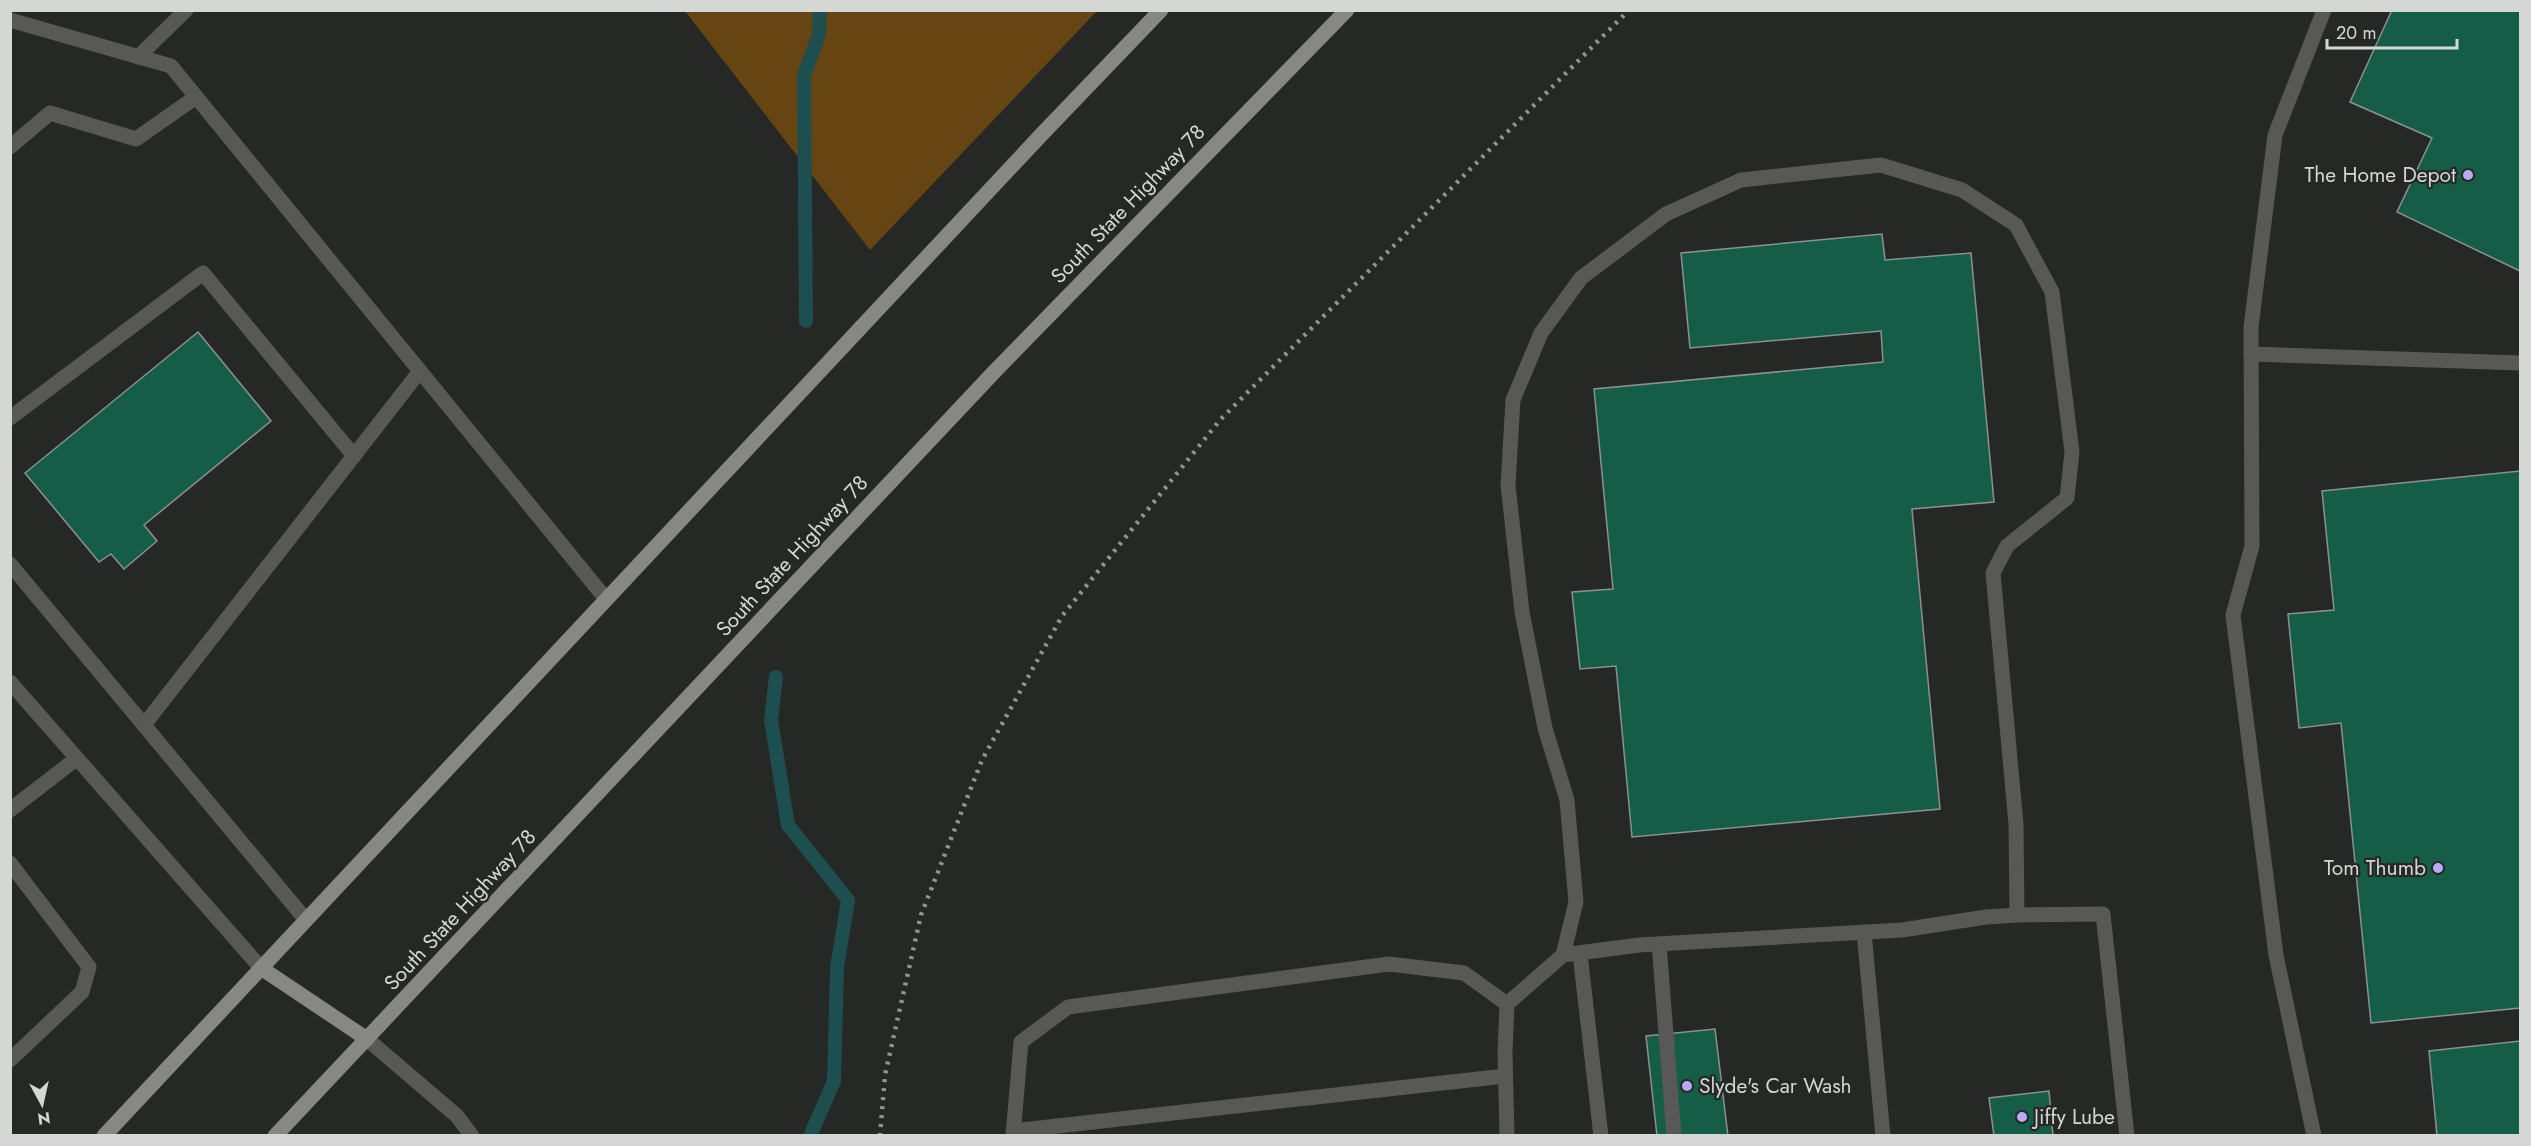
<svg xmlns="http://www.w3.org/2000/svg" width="2531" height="1146" viewBox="0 0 2531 1146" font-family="Jost,sans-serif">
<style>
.forest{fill:#664513}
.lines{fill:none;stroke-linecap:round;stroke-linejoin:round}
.stream{stroke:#1d4e50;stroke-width:14}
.building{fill:#165d48;stroke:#8c918f;stroke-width:1.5}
.minor{stroke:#585856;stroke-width:15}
.major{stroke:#878783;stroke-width:15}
.rail{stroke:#929491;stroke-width:4.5;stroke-dasharray:3 6;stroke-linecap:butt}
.poi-dot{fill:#baaaf6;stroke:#262825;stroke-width:2}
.labels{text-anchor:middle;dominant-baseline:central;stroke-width:4.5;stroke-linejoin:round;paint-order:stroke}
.poi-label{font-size:21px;fill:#d5d7d4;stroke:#262825;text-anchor:end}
.street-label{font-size:21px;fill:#d5d7d4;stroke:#262825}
</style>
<rect width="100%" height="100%" fill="#262825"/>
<path class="forest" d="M685 11H1097L870 250Z"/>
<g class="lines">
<g class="stream">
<path d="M806 321 804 75 819 35 820 10"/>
<path d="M776 677 771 720 788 825 848 900 837 967 834 1081 810 1136"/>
</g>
</g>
<g class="building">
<path d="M2392 10H2520V271L2397 212 2432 138 2350 102Z"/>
<path d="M1882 234 1885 260 1971 253 1994 502 1912 509 1940 809 1632 837 1616 666 1580 669 1572 592 1613 589 1594 389 1883 362 1881 331 1690 348 1681 253Z"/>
<path d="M198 332 271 421 144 525 157 541 124 569 111 554 99 562 25 473Z"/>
<path d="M2520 471V1008L2371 1023 2341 723 2299 728 2288 614 2334 610 2322 491Z"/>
<path d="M1715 1029 1728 1136H1657L1646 1036Z"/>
<path d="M2520 1041V1136H2437L2429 1051Z"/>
<path d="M2049 1091 2053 1136H1994L1989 1098Z"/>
</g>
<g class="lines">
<g class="minor">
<path d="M10 20 171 66 606 599"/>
<path d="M138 57 186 10"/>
<path d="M10 147 50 113 136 139 196 97"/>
<path d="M2251 354 2520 363"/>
<path d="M10 418 203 273 354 456"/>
<path d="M10 564 306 920"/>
<path d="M10 682 261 968"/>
<path d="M144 725 420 371"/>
<path d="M10 810 76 759"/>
<path d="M10 863 89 967 82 992 10 1060"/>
<path d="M2017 915 2103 914 2127 1136"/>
<path d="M1864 932 1883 1136"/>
<path d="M1659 944 1674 1136"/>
<path d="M1580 954 1601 1136"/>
<path d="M367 1039 457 1116 472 1136"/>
<path d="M1013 1131 1505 1076"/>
<path d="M1013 1136 1021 1042 1068 1007 1389 964 1464 973 1507 1004"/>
<path d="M1507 1136 1505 1052 1507 1004 1563 955 1576 902 1567 800 1545 728 1522 612 1508 485 1513 400 1541 333 1581 278 1666 214 1741 180 1881 165 1962 190 2016 225 2052 292 2072 452 2067 498 2007 546 1993 573 2016 824 2017 915 1986 917 1902 930 1639 945 1563 955"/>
<path d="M2314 1136 2276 955 2233 615 2252 546 2251 327 2275 135 2324 10"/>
</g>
<g class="major">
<path d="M261 968 367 1039"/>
<path d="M104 1136 1042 134 1161 10"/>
<path d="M275 1136 995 371 1347 10"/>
</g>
<path class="rail" d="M880 1136 885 1075 921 915 982 760 1062 616 1220 420 1629 10"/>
</g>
<g class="poi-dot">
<circle cx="2468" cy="175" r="6"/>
<circle cx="2438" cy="868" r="6"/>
<circle cx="1687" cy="1086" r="6"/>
<circle cx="2022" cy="1117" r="6"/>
</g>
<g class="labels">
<g class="poi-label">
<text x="2456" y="175">The Home Depot</text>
<text x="2426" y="868">Tom Thumb</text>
<text x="1699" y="1086" text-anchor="start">Slyde's Car Wash</text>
<text x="2034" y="1117" text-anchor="start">Jiffy Lube</text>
</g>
<g class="street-label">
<text transform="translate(1128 204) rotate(-46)">South State Highway 78</text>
<text transform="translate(792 556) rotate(-47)">South State Highway 78</text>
<text transform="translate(460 910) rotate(-47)">South State Highway 78</text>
</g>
</g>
<rect width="2531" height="1146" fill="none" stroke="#d5d7d4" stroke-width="24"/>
<g transform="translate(42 1104) rotate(172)" stroke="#262825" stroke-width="4.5" paint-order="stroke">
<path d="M0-4.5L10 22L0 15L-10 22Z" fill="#d5d7d4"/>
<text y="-9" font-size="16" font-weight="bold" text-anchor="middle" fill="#d5d7d4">N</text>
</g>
<path d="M2327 39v9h130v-9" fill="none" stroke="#d5d7d4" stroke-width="3"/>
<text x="2336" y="39" font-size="18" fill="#d5d7d4" stroke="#262825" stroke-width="4.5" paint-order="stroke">20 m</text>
</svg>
